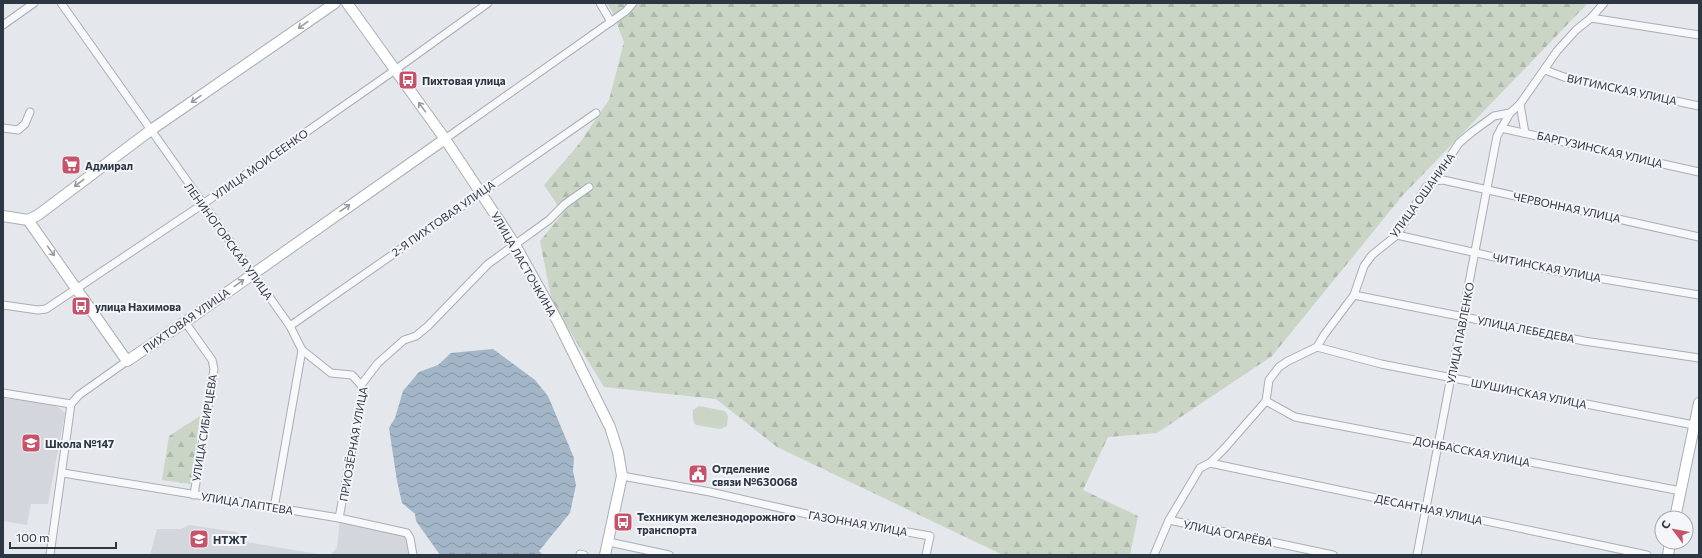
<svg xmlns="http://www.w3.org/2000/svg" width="1702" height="558" viewBox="0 0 1702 558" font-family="Commissioner,sans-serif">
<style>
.built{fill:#d3d7dd}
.green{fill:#cad5c6}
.forest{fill:url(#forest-firs)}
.water{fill:url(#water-waves)}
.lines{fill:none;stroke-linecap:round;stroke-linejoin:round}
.street-casing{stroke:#a9aeb5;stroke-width:9}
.secondary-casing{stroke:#a9aeb5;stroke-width:12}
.street{stroke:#f7f8fa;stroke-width:7}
.secondary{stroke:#fff;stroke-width:10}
.oneway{stroke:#969aa1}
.labels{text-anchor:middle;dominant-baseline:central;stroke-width:4;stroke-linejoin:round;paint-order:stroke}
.poi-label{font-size:11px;font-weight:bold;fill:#2d3643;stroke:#f4f6f9;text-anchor:start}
.street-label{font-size:11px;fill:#2d3643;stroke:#f4f6f9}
</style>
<defs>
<pattern id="forest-firs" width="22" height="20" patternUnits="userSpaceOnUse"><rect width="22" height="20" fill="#cad5c6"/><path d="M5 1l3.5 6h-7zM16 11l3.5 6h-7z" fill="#aeb7ab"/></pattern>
<pattern id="water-waves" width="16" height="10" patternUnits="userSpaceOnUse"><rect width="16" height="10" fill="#a2b6c8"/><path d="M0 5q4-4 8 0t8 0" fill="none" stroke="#8495a4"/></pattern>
</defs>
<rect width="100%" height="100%" fill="#e4e7eb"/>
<g class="built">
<path d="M3 398 55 405 65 413 48 504H31L27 525 3 521Z"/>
<path d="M340 519 409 531 412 533 413 538 411 555H330L337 548Z"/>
<path d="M189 525 237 532 246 542 324 555H150L157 529H181Z"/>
</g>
<path class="green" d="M699 406 725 411 728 416 727 426 720 429 696 425C692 421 693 416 693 410Z"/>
<g class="forest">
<path d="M607 3H1588L1403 195 1272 356 1157 433 1108 437 1083 490 1138 516 1130 555H1003L777 447 716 399 604 387 552 302 540 241 563 213 544 185 579 144 609 100 624 42 612 11Z"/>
<path d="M200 416 191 484 162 480 169 436Z"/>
</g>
<path class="water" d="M493 349 535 380 548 396 574 458 573 471 576 485 570 513 539 551 543 555H440L416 521 415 514 402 503 397 481 389 428 395 418 403 391 419 372 438 365 451 353Z"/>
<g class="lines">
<g class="street-casing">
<g id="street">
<path d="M61 3 290 326 302 350 274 508"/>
<path d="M600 3 611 22"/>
<path d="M1591 18 1699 35"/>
<path d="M3 25 34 3"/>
<path d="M1545 70 1564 77 1699 106"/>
<path d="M1520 104 1525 133"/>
<path d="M3 128 18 130 25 124 30 112"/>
<path d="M1501 128 1699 172"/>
<path d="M445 139 626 11 633 3"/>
<path d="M1434 181 1443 180 1699 237"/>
<path d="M1397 235 1556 271 1699 295"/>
<path d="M1354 295 1584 341 1699 358"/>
<path d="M3 305 38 310 46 309 203 204 395 70 488 3"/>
<path d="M185 322 212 360 214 369 194 495"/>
<path d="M290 326 596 113"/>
<path d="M1317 347 1381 364 1694 425"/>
<path d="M302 350 331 373 352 375 361 385"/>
<path d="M3 393 71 404 79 395 127 361"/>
<path d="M1266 401 1295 417 1681 491"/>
<path d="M1210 463 1647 555"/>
<path d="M63 473 339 518 407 533 410 538 413 555"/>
<path d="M622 476 710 492 807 514 930 536 926 555"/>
<path d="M339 518 363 391 361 385 378 363 404 340 416 336 428 326 488 264 549 220 565 204 589 187"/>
<path d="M1169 520 1333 555"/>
<path d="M609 542 669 555"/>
<path d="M580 554 584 555"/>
<path d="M50 555 71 404"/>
<path d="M1154 555 1169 520 1200 468 1210 463 1224 449 1266 401 1269 380 1279 367 1288 361 1317 347 1324 335 1354 295 1364 266 1372 255 1397 235 1426 187 1434 181 1459 143 1472 132 1494 116 1510 113 1520 104 1557 51 1576 30 1591 18 1604 3"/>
<path d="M1417 555 1497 136 1510 113"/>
</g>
</g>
<g class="secondary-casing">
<g id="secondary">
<path d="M347 3 445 139 514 243 558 322 610 427 618 452 622 476 605 555"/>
<path d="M3 216 28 220 38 215 151 130 335 3"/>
<path d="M28 220 127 361 185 322 445 139"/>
<path d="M1675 518 1699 403"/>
<path d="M1668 555 1670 542"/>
</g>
</g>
<use href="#street" class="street"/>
<use href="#secondary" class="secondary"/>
</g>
<defs><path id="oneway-shaft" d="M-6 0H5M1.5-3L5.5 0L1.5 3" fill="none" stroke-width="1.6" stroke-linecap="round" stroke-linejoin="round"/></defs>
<g class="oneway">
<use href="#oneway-shaft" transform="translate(303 25) rotate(145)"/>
<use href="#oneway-shaft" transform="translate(196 99) rotate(145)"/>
<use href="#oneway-shaft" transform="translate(422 107) rotate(-126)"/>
<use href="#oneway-shaft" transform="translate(79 183) rotate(143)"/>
<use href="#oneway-shaft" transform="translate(345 208) rotate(-35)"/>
<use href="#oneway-shaft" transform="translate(51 251) rotate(55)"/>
<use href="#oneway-shaft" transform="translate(239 283) rotate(-36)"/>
</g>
<defs>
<g id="bus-square" transform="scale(1)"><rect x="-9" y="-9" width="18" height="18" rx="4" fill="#c6536a" stroke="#f4f6f9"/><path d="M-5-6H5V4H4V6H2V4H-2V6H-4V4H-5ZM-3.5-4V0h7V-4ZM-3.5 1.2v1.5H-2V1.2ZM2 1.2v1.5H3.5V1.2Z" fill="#fff"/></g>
<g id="supermarket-square" transform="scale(1)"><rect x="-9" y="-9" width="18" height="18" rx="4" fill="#c6536a" stroke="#f4f6f9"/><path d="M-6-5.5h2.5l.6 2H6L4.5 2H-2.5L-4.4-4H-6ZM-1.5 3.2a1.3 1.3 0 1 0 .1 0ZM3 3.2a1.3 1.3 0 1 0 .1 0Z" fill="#fff"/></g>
<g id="school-square" transform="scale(1)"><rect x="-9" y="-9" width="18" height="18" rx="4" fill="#c6536a" stroke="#f4f6f9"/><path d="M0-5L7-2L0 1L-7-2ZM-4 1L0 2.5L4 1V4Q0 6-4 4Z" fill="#fff"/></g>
<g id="civic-square" transform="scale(1)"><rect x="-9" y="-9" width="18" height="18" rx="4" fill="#c6536a" stroke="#f4f6f9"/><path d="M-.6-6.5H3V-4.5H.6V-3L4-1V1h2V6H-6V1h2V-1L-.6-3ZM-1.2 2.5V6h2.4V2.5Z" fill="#fff"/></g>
<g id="university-square" transform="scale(1)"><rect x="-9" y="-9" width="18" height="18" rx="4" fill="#c6536a" stroke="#f4f6f9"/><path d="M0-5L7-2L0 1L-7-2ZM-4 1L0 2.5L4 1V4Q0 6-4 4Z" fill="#fff"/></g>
</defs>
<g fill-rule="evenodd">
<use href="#bus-square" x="408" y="80"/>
<use href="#supermarket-square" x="71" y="165"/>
<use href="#bus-square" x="81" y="306"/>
<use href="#school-square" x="31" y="443"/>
<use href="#civic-square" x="698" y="474"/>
<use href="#bus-square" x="623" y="522"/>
<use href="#university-square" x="199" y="539"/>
</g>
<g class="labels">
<g class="poi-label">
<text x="422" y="80">Пихтовая улица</text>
<text x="85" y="165">Адмирал</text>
<text x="95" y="306">улица Нахимова</text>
<text x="45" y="443">Школа №147</text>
<text x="712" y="468">Отделение<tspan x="712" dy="13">связи №630068</tspan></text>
<text x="637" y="516">Техникум железнодорожного<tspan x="637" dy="13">транспорта</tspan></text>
<text x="213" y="539">НТЖТ</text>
</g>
<g class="street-label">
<text transform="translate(1622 89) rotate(12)">ВИТИМСКАЯ УЛИЦА</text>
<text transform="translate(1600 149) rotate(13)">БАРГУЗИНСКАЯ УЛИЦА</text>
<text transform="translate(260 164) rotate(-35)">УЛИЦА МОИСЕЕНКО</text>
<text transform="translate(1422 195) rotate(-54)">УЛИЦА ОШАНИНА</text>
<text transform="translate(1567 207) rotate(12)">ЧЕРВОННАЯ УЛИЦА</text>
<text transform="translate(443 218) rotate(-35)">2-Я ПИХТОВАЯ УЛИЦА</text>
<text transform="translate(229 241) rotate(54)">ЛЕНИНОГОРСКАЯ УЛИЦА</text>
<text transform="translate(524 264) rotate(60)">УЛИЦА ЛАСТОЧКИНА</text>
<text transform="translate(1547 267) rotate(11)">ЧИТИНСКАЯ УЛИЦА</text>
<text transform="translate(186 320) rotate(-35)">ПИХТОВАЯ УЛИЦА</text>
<text transform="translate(1526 329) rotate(11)">УЛИЦА ЛЕБЕДЕВА</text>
<text transform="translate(1460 333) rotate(-79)">УЛИЦА ПАВЛЕНКО</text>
<text transform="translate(1529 393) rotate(11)">ШУШИНСКАЯ УЛИЦА</text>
<text transform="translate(204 428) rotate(-81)">УЛИЦА СИБИРЦЕВА</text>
<text transform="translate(353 444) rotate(-80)">ПРИОЗЁРНАЯ УЛИЦА</text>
<text transform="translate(1472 451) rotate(11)">ДОНБАССКАЯ УЛИЦА</text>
<text transform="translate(247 503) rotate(9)">УЛИЦА ЛАПТЕВА</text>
<text transform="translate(1429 509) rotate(12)">ДЕСАНТНАЯ УЛИЦА</text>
<text transform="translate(858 523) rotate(10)">ГАЗОННАЯ УЛИЦА</text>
<text transform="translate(1228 533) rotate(12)">УЛИЦА ОГАРЁВА</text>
</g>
</g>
<rect width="1702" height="558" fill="none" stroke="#2d3643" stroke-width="8"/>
<g transform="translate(1674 530) rotate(302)"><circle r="19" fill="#f4f6f9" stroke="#a4a9b0"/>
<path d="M0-3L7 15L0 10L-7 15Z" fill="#c6536a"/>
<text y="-6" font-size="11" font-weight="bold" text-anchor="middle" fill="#2d3643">С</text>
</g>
<path d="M10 542v6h106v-6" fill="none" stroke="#2d3643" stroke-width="2"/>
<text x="16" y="542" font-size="12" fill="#2d3643" stroke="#f4f6f9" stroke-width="3" paint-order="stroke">100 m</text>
</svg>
